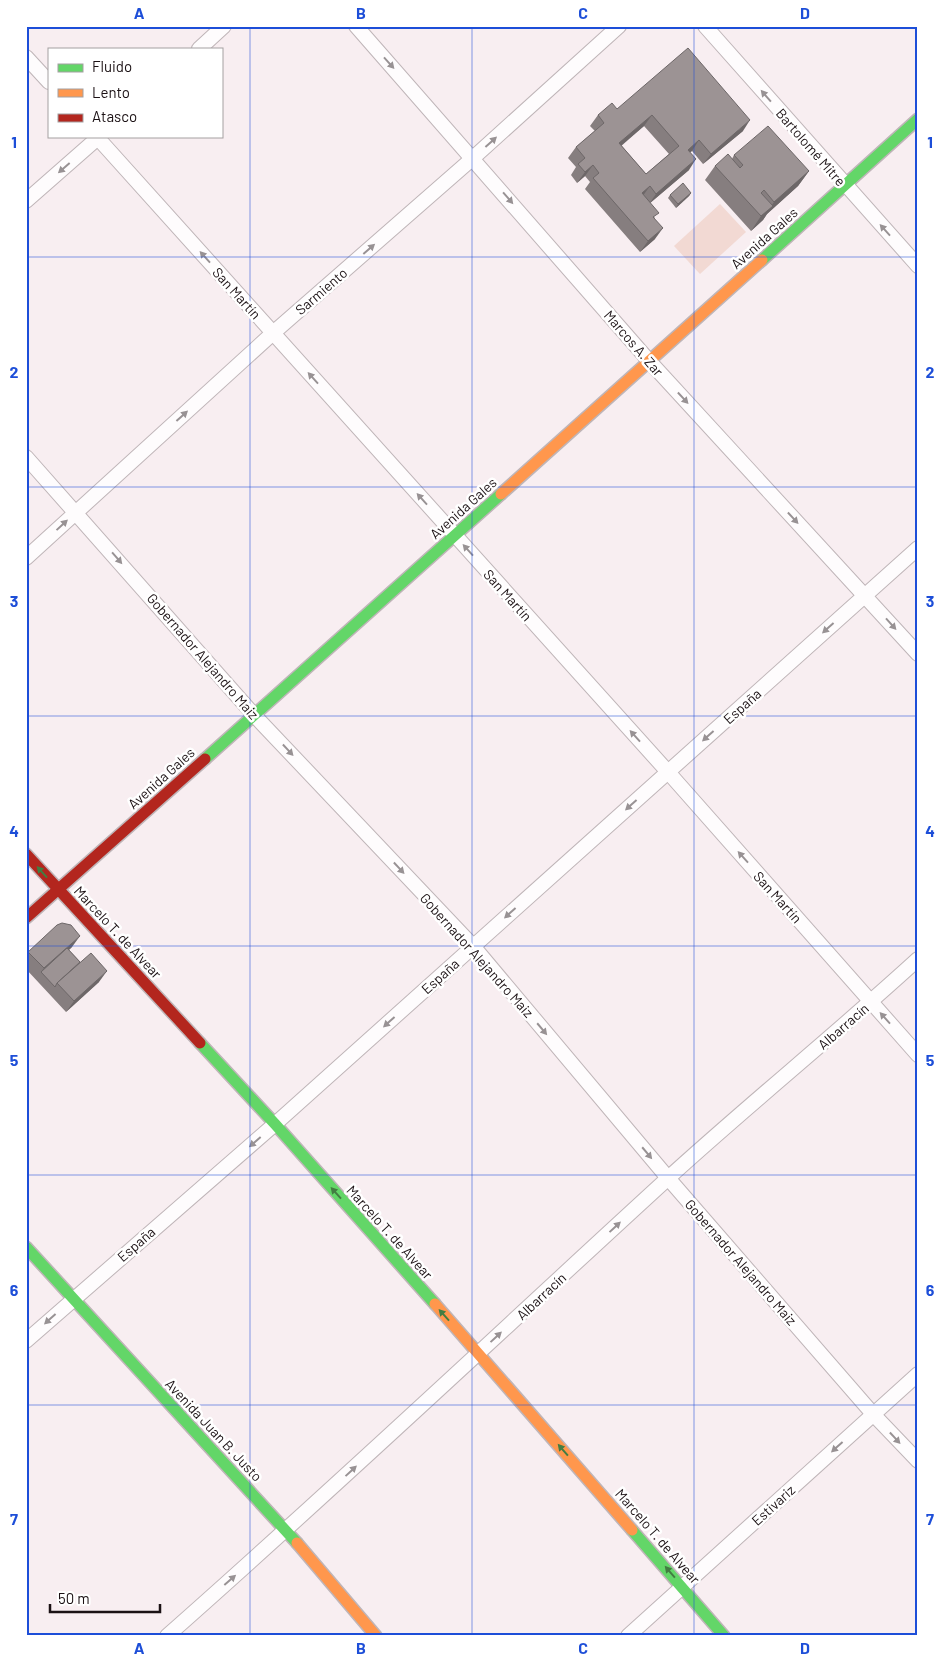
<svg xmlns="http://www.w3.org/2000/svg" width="944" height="1662" viewBox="0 0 944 1662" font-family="Barlow,sans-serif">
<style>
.green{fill:#f2d9d3}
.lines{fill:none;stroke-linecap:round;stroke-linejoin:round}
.street-casing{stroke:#bfb5b8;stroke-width:16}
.fast-casing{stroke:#bfb5b8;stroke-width:14}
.slow-casing{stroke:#bfb5b8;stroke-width:14}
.jam-casing{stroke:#bfb5b8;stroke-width:14}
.street{stroke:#fefcfd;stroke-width:14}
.fast{stroke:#63d668;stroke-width:11}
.slow{stroke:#ff974d;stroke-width:11}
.jam{stroke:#b3261e;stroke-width:11}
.wall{fill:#867e7f;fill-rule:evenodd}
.shaded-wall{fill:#6d6768}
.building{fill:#9c9394;stroke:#6d6768;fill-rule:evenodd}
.oneway{fill:#989294}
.oneway2{fill:#437d42}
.grid{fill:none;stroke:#1d4ed8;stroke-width:1;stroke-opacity:0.55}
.labels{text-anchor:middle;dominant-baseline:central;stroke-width:5;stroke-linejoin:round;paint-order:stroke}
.street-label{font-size:14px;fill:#1b1114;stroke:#fff}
.neatline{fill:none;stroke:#1d4ed8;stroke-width:2}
.grid-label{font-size:16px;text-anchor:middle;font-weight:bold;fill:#1d4ed8}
</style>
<rect width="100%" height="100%" fill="#f8eef1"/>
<path class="green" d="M720 204 746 232 700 274 674 246Z"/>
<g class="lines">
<g class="street-casing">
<g id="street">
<path d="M356 26 650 362 918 654"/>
<path d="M705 26 918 266"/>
<path d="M199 49 224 26"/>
<path d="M26 57 49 82"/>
<path d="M96 136 668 772 918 1055"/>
<path d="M26 201 100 136"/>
<path d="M26 457 254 715 473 946 668 1178 873 1414 918 1461"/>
<path d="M26 558 273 333 473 158 619 26"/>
<path d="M26 1341 275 1124 918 548"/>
<path d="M167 1636C336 1487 500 1332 666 1180 748 1105 835 1035 918 959"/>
<path d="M628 1636 918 1374"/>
</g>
</g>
<g class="fast-casing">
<g id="fast">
<path d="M762 260 918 119"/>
<path d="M205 759 501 494"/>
<path d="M200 1043 275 1124 435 1304"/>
<path d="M26 1247 297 1543"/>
<path d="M632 1530 724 1636"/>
</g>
</g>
<g class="slow-casing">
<g id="slow">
<path d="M501 494 762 260"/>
<path d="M435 1304 632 1530"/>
<path d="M297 1543 376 1636"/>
</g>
</g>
<g class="jam-casing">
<g id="jam">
<path d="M26 854 200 1043"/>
<path d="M26 918 205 759"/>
</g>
</g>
<use href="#street" class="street"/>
<use href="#fast" class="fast"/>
<use href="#slow" class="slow"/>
<use href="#jam" class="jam"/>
</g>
<g class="wall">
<path d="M617 109 743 131 703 164 692 151 690 152 689 170 650 203 655 219V239L640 252 585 189 590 182 585 176 577 183 571 175 576 167 568 158 576 147 595 131 590 126 598 115ZM644 126 669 154 646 174 621 145Z"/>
<path d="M734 155 809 171 798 186 767 214 763 220 751 231 705 180 715 166 732 159Z"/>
<path d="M691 193 689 196 676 208 668 198 670 195Z"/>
<path d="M72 947 69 950 99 982 66 1012 26 969V954L28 952Z"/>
</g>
<g class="shaded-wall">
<path d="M652 115 644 126 612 154 619 143Z"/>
<path d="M750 120 743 131 703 164 711 154Z"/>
<path d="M699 140 692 151 680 160 688 150Z"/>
<path d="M696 159 689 170 649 204 656 194Z"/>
<path d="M593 165 585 176 577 183 585 172Z"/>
<path d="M809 171 798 186 767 214 763 220 751 231 761 216 770 208 774 202Z"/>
<path d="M650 186 642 197V193Z"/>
<path d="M691 193 689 196 676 208 678 204Z"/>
<path d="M663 228 655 239 640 252 648 241Z"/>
<path d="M80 936 72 947 43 973 41 972 44 968Z"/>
<path d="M107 971 99 982 66 1012 74 1001Z"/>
</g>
<g class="building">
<path d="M688 48 750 120 711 154 699 140 688 150 696 159 656 194 650 186 642 193 659 213 653 217 663 228 648 241 593 178 599 173 593 165 585 172 578 164 585 158 576 147 604 123 598 115 612 103 617 109ZM652 115 679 146 646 174 619 143Z"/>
<path d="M768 126 809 171 774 202 764 190 761 193 773 206 761 216 715 166 728 154 740 168 743 165 734 155Z"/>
<path d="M683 183 691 193 678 204 670 195Z"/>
<path d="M62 923 71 925 80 936 44 968 28 952 57 925Z"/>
<path d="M67 948 80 962 57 983 55 987 41 972Z"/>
<path d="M91 953 107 971 74 1001 57 983Z"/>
</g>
<defs><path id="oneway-solid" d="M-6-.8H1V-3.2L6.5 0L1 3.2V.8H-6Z" transform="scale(1.25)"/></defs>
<g class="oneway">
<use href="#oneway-solid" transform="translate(389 63) rotate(48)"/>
<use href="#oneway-solid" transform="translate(766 96) rotate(-131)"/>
<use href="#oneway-solid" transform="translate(491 142) rotate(-42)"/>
<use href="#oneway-solid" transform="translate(64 168) rotate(139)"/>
<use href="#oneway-solid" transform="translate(508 198) rotate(49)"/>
<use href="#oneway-solid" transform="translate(885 230) rotate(-132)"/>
<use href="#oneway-solid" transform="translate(369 249) rotate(-41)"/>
<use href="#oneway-solid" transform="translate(205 257) rotate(-132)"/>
<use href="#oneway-solid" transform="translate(313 378) rotate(-132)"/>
<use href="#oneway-solid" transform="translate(683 398) rotate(47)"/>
<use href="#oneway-solid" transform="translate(182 416) rotate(-42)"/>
<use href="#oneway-solid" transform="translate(422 499) rotate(-132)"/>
<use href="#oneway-solid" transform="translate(793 518) rotate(47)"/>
<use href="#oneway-solid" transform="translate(62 525) rotate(-43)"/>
<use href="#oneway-solid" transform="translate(468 550) rotate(-132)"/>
<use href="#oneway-solid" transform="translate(117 558) rotate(49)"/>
<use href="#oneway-solid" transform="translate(891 624) rotate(48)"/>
<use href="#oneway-solid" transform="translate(828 628) rotate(138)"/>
<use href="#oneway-solid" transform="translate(635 736) rotate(-132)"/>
<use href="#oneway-solid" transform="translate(708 736) rotate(138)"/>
<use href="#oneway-solid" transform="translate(288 750) rotate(47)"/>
<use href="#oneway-solid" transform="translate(631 805) rotate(138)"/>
<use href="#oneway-solid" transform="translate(743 857) rotate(-132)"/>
<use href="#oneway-solid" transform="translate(399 868) rotate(47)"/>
<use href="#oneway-solid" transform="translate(510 913) rotate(138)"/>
<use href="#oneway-solid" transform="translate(885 1018) rotate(-132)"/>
<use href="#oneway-solid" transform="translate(389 1022) rotate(138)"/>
<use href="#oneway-solid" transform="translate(542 1029) rotate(50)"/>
<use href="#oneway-solid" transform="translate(255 1142) rotate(139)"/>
<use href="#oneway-solid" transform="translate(647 1153) rotate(50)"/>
<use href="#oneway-solid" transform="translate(615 1227) rotate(-43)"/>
<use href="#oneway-solid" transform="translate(50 1319) rotate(138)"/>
<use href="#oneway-solid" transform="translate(496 1337) rotate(-43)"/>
<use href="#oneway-solid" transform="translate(895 1438) rotate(47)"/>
<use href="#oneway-solid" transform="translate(837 1447) rotate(138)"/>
<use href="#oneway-solid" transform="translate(351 1471) rotate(-43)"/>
<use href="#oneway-solid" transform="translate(230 1580) rotate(-41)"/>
</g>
<g class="oneway2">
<use href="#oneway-solid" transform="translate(42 872) rotate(-132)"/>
<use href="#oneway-solid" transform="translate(336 1193) rotate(-132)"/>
<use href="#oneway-solid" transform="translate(444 1315) rotate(-132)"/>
<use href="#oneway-solid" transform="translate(563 1450) rotate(-131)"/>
<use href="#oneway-solid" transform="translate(670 1572) rotate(-131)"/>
</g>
<path class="grid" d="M250 26V1636M472 26V1636M694 26V1636M26 257H918M26 487H918M26 716H918M26 946H918M26 1175H918M26 1405H918"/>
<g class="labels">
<g class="street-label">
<text transform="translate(811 147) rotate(49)">Bartolomé Mitre</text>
<text transform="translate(764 238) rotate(-42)">Avenida Gales</text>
<text transform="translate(321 291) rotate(-41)">Sarmiento</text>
<text transform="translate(237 293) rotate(48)">San Martín</text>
<text transform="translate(634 343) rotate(49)">Marcos A. Zar</text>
<text transform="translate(463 508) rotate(-42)">Avenida Gales</text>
<text transform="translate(508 595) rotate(48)">San Martín</text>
<text transform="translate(203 656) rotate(49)">Gobernador Alejandro Maiz</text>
<text transform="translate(742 706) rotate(-42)">España</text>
<text transform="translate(161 778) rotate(-42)">Avenida Gales</text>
<text transform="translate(778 897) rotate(48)">San Martín</text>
<text transform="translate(118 932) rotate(47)">Marcelo T. de Alvear</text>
<text transform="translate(477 955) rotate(48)">Gobernador Alejandro Maiz</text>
<text transform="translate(440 976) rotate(-42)">España</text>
<text transform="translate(843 1026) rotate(-41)">Albarracín</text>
<text transform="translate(390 1232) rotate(48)">Marcelo T. de Alvear</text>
<text transform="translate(136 1244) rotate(-41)">España</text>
<text transform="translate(741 1262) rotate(49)">Gobernador Alejandro Maiz</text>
<text transform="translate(541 1296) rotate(-43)">Albarracín</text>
<text transform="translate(214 1430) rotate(47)">Avenida Juan B. Justo</text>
<text transform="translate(773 1505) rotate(-42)">Estivariz</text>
<text transform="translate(658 1536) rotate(49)">Marcelo T. de Alvear</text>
</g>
</g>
<rect width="944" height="1662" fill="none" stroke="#ffffff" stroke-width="55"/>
<rect x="48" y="48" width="175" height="90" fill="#ffffff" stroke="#a4a0a1"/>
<rect x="58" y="64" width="25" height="8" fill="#63d668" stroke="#a4a0a1"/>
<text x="92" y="72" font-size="15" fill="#1b1114">Fluido</text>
<rect x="58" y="89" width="25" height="8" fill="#ff974d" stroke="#a4a0a1"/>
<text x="92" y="98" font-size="15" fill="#1b1114">Lento</text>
<rect x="58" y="114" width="25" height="8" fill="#b3261e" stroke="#a4a0a1"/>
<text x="92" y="122" font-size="15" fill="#1b1114">Atasco</text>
<path d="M50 1604v8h110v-8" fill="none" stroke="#1b1114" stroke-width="2.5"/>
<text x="58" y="1604" font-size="15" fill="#1b1114" stroke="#ffffff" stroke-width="4" paint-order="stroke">50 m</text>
<rect x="28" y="28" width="888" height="1606" class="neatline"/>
<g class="grid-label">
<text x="139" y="19">A</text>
<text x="361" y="19">B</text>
<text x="583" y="19">C</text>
<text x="805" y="19">D</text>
<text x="14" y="148">1</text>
<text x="930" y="148">1</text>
<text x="14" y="378">2</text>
<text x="930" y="378">2</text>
<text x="14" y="607">3</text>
<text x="930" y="607">3</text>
<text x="14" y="837">4</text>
<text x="930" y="837">4</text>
<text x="14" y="1066">5</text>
<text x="930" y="1066">5</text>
<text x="14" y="1296">6</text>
<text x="930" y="1296">6</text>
<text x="14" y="1525">7</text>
<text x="930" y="1525">7</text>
<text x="139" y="1654">A</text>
<text x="361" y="1654">B</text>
<text x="583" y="1654">C</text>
<text x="805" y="1654">D</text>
</g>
</svg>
